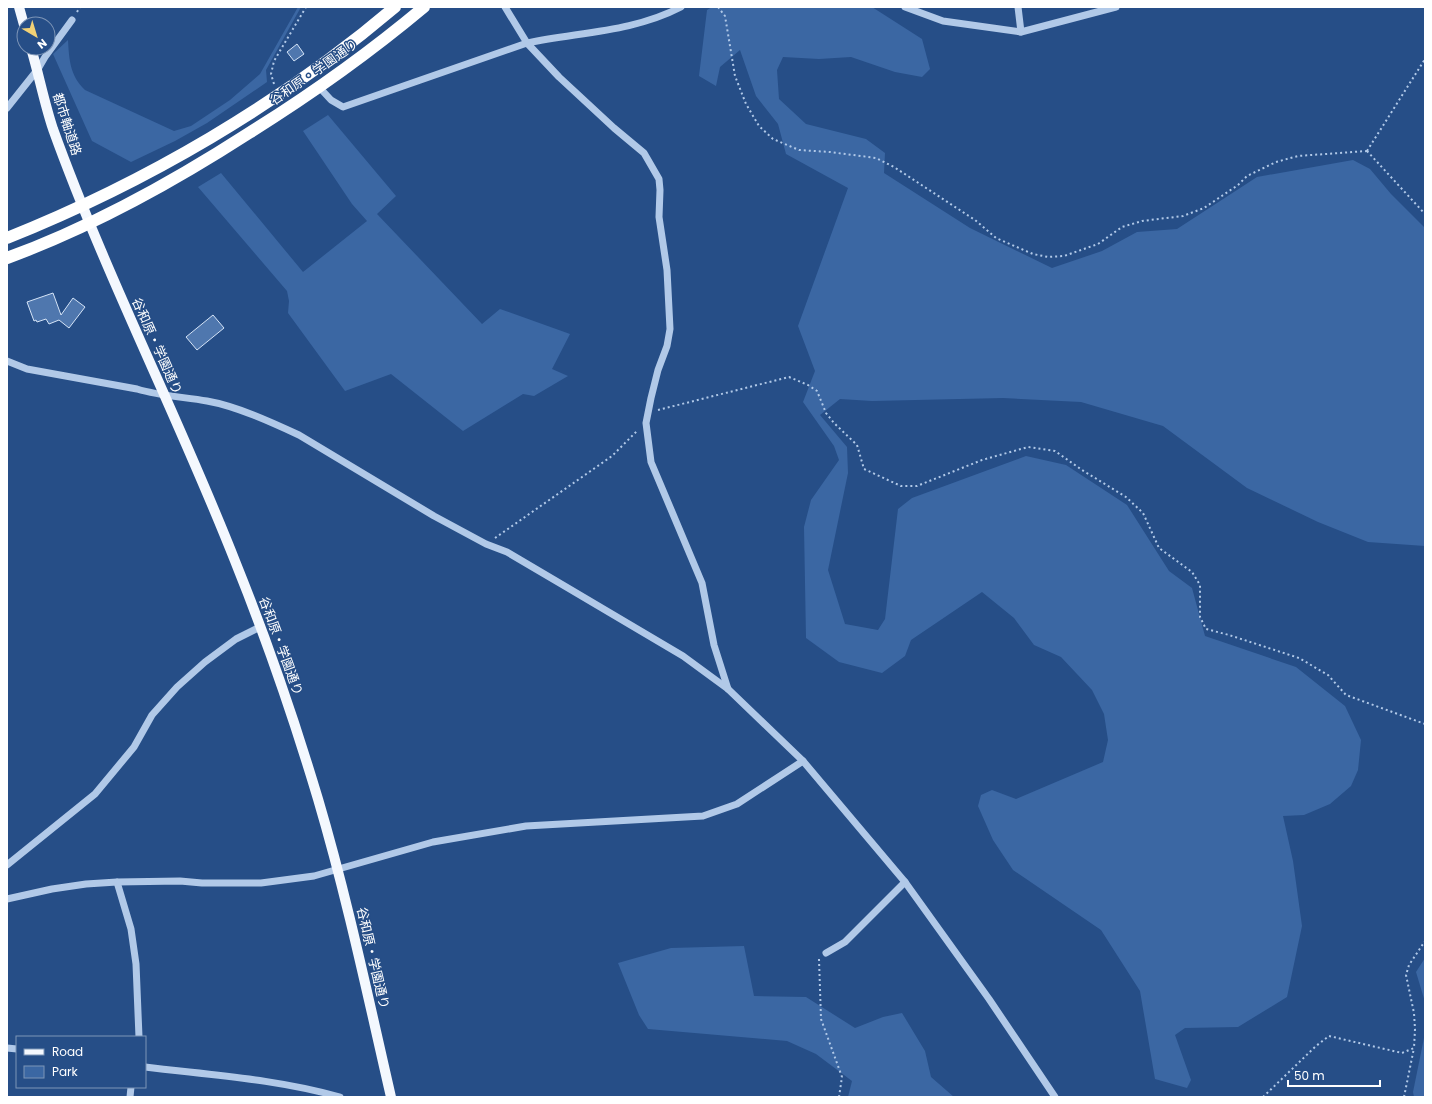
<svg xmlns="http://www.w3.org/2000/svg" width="1432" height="1104" viewBox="0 0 1432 1104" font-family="Poppins,'Noto Sans JP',sans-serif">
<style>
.green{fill:#3b67a3}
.building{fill:#4f77ae;stroke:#d5e4f7}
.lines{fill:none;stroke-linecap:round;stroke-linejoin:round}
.path{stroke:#b1c9e8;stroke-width:2;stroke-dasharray:2 3;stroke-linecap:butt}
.minor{stroke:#b1c9e8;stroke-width:7}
.major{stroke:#f4f8fe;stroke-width:10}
.highway{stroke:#fff;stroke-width:12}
.labels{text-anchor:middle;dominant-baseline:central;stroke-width:3;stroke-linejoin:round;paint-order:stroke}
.street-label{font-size:13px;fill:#fff;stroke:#264e87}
</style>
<rect width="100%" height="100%" fill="#264e87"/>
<g class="green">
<path d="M298 7H301L266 70 267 82 207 123 175 141 131 162 92 141 53 54 68 40C69 59 70 76 85 90L174 131 191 126 230 100 260 74Z"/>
<path d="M712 7H872L922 39 930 69 922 77 895 72 851 57 819 59 783 57 777 70 779 99 806 124 866 139 885 153 884 173 970 228 1052 268 1102 251 1137 232 1177 229 1257 177 1353 160 1370 169 1391 194 1425 228V546L1368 542 1318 522 1247 488 1163 426 1081 402 1003 398 872 401 840 399 820 415 847 447 848 473 828 570 845 624 878 630 885 619 898 509 912 498 1026 456 1066 465 1127 505 1169 571 1192 588 1205 636 1296 667 1345 706 1361 740 1358 770 1351 786 1330 804 1304 815 1283 816 1293 861 1302 926 1287 997 1238 1027 1185 1028 1175 1035 1191 1080 1187 1088 1155 1079 1140 991 1101 930 1013 870 993 840 978 806 981 795 992 790 1016 799 1103 762 1108 740 1104 714 1092 690 1061 657 1034 645 1014 618 982 592 911 640 905 656 882 673 839 662 806 638 804 527 811 500 839 460 834 446 803 402 815 371 798 326 848 188 786 154 778 124 756 96 740 50 720 67 716 86 699 76 707 10Z"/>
<path d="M328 115 396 196 377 214 482 324 500 309 570 334 552 369 568 376 534 396 523 394 463 431 391 374 345 391 288 313 289 301 287 291 198 187 221 173 303 272 367 221 352 204 303 131Z"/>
<path d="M744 946 754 996 806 997 855 1028 883 1017 902 1013 925 1051 931 1077 954 1097H848L852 1081 816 1054 787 1041 648 1029 639 1015 618 963 671 948Z"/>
<path d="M1425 958V1002L1416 972Z"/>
<path d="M1425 1033V1097H1414L1413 1092Z"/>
</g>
<g class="building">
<path d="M297 44 304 54 294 61 287 52Z"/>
<path d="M53 293 61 315 73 298 85 307 69 328 59 320 49 324 46 319 37 322 36 320 34 321 27 302Z"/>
<path d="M213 315 224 328 197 350 186 337Z"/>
</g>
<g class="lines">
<g class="path">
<path d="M718 7 725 16 735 76 746 104 759 126 773 139 799 150 830 152 876 158 894 167 975 220 996 238 1033 254 1048 257 1064 256 1098 244 1122 227 1142 221 1183 216 1204 208 1238 185 1247 176 1276 162 1298 156 1367 151"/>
<path d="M77 12 80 7"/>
<path d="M274 84 271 74 274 61 306 7"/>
<path d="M1367 151 1425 59"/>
<path d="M1367 151 1425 214"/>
<path d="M658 410 789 377 808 385 817 391 826 413 834 423 857 445 864 469 901 486H917L982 460 1028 447 1055 451 1082 470 1126 497 1143 513 1159 548 1192 572 1200 585V617L1206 629 1229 635 1299 658 1328 675 1346 695 1425 724"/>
<path d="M495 538 612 456 638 430"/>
<path d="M819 959 821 1019 842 1077 839 1097"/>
<path d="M1263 1097 1316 1046 1329 1036 1402 1053 1414 1048 1415 1029 1414 1013 1406 975 1409 965 1425 941"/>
<path d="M1404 1097 1414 1048"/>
</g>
<g class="minor">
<path d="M505 7 527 43 559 77 614 128 644 153 659 179 660 190 659 217 667 270 670 329 667 346 658 370 651 398 646 423 651 462 702 583 714 645 728 689"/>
<path d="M905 7 943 21 1021 32 1116 7"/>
<path d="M1018 7 1021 32"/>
<path d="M319 87 331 100 343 107 527 43C579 32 633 32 681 7"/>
<path d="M7 108 38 69 45 57 72 20"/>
<path d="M7 361 27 369 137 389C160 396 184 397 207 401 236 406 271 422 299 435L434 516 486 544 507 552 568 588 683 656 728 689 803 761 905 882 989 999 1055 1097"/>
<path d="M7 865 95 794 134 747 152 715 177 687 205 662 236 639 260 627"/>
<path d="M117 882 131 929 136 964 139 1037"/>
<path d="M7 899 52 889 86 884 117 882 180 881 202 883H261L314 876 433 842 526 826 703 816 737 804 803 761"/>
<path d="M826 953 845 942 905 882"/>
<path d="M7 1048 17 1049"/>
<path d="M145 1067C210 1075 277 1079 340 1097"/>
<path d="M130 1097 131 1087"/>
</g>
<g class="major">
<path d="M19 7 24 25"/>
<path d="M31 48C39 75 44 102 53 129 106 276 178 416 235 561 266 638 294 719 318 799 347 897 368 997 391 1097"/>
</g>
<g class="highway">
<path d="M7 238C145 183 282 103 395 7"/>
<path d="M7 258C92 227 173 182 249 133 310 95 369 53 424 7"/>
</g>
</g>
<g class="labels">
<g class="street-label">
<text transform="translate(314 72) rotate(-35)">谷和原・学園通り</text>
<text transform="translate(67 124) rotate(72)">都市軸道路</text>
<text transform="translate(157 346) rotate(66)">谷和原・学園通り</text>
<text transform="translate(281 646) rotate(70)">谷和原・学園通り</text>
<text transform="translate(373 958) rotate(77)">谷和原・学園通り</text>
</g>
</g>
<rect width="1432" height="1104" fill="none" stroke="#ffffff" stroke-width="16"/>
<rect x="16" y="1036" width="130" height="52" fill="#264e87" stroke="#7d95b7"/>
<rect x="24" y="1049" width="20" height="6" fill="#f4f8fe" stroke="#7d95b7"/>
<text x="52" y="1056" font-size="12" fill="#ffffff">Road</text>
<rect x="24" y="1066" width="20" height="12" fill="#3b67a3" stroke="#7d95b7"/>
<text x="52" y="1076" font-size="12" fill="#ffffff">Park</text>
<g transform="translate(36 36) rotate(142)"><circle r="19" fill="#264e87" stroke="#7d95b7"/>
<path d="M0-3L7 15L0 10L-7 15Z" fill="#f1d176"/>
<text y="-6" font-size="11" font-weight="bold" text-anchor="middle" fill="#ffffff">N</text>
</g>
<path d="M1288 1080v6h92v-6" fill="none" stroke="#ffffff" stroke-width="2"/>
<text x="1294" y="1080" font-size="12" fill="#ffffff" stroke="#264e87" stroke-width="3" paint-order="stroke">50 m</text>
</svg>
